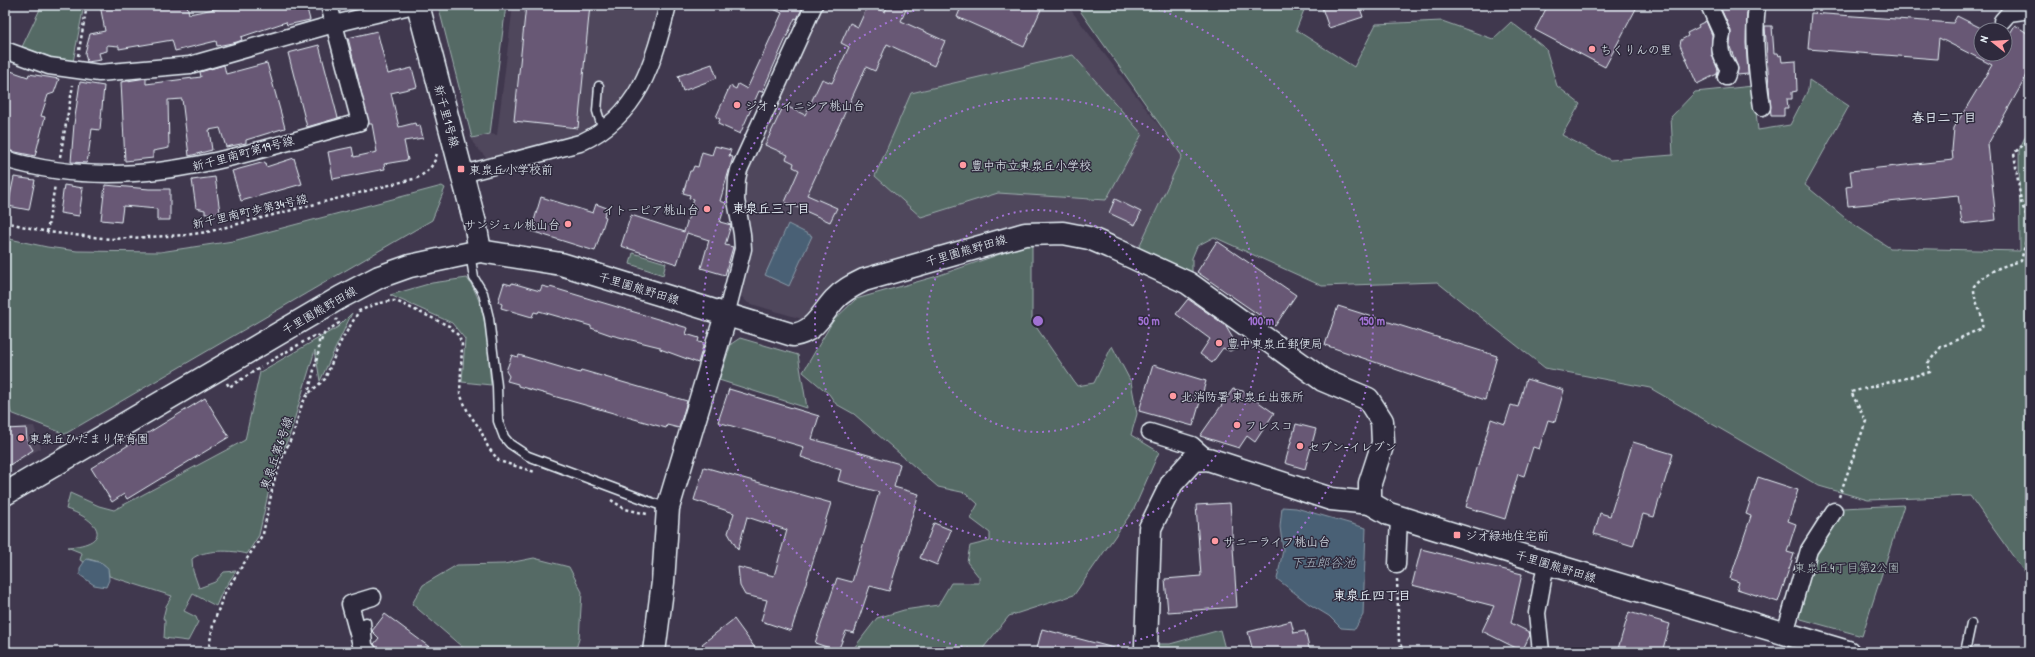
<svg xmlns="http://www.w3.org/2000/svg" width="2035" height="657" viewBox="0 0 2035 657" font-family="'Patrick Hand','Klee One',sans-serif">
<style>
.built{fill:#4f465c}
.green{fill:#546a65;stroke:#9eaeae}
.water{fill:#4a6174;stroke:#899ba9}
.building{fill:#675974;stroke:#e8f1f8}
.lines{fill:none;stroke-linecap:round;stroke-linejoin:round}
.lane-casing{stroke:#e8f1f8;stroke-width:11}
.street-casing{stroke:#e8f1f8;stroke-width:19}
.secondary-casing{stroke:#e8f1f8;stroke-width:25}
.path{stroke:#e8f1f8;stroke-width:2.5;stroke-dasharray:3 3;stroke-linecap:butt}
.lane{stroke:#2f2a3d;stroke-width:8}
.street{stroke:#2f2a3d;stroke-width:16}
.secondary{stroke:#2f2a3d;stroke-width:22}
.ring{fill:none;stroke:#a171d3;stroke-width:2;stroke-dasharray:2 4}
.poi-dot{fill:#ff9aa2;stroke:#2f2a3d;stroke-width:1.5}
.labels{text-anchor:middle;dominant-baseline:central;stroke-width:3;stroke-linejoin:round;paint-order:stroke}
.poi-label{font-size:12px;fill:#e8f1f8;stroke:#2f2a3d;text-anchor:start}
.street-label{font-size:12px;fill:#e8f1f8;stroke:#2f2a3d}
.park-label{font-size:12px;fill:#adbbbd;stroke:#2f2a3d}
.neighbourhood-label{font-size:13px;font-weight:bold;fill:#e8f1f8;stroke:#2f2a3d}
.water-label{font-size:13px;font-style:italic;fill:#a9b7c3;stroke:#2f2a3d}
.centre{fill:#a171d3;stroke:#2f2a3d;stroke-width:2}
.ring-label{font-size:12px;text-anchor:middle;font-weight:bold;fill:#a171d3;stroke:#2f2a3d;stroke-width:3;stroke-linejoin:round;paint-order:stroke}
</style>
<rect width="100%" height="100%" fill="#40384e"/>
<filter id="ink" filterUnits="userSpaceOnUse"><feTurbulence type="fractalNoise" baseFrequency=".025" numOctaves="2"/><feDisplacementMap in="SourceGraphic" scale="8" xChannelSelector="R" yChannelSelector="G"/><feConvolveMatrix kernelMatrix="1 2 1 2 8 2 1 2 1" color-interpolation-filters="sRGB"/></filter>
<g filter="url(#ink)">
<g class="built">
<path d="M513 5H661L636 82 618 110 578 137 489 161 473 143 472 138 490 134 497 135Z"/>
<path d="M823 5H1067L1182 156 1138 249 1092 228 1080 224 1054 221 1025 223 858 271 802 319 748 303 739 294 744 185 747 169Z"/>
<path d="M34 426 41 448 5 469V428Z"/>
</g>
<g class="green">
<path d="M42 5H84L73 62 53 58 22 47Z"/>
<path d="M438 5H506L490 134 472 138Z"/>
<path d="M1076 5H1306L1296 30 1354 67 1376 24 1442 21 1493 39 1511 22 1546 49 1557 86 1580 104 1562 135 1610 160 1673 155 1671 117 1695 92 1753 86 1758 130 1790 125 1808 90 1809 80 1849 106 1805 185 1850 222 1890 248 2020 251 2019 150 2030 126V580L1970 496 1868 500 1819 486 1650 388 1545 368 1437 282 1322 286 1214 237 1197 246 1192 258V274L1138 249 1182 156Z"/>
<path d="M1073 55 1142 134 1106 200 998 193 921 217 875 176 911 93Z"/>
<path d="M442 186 445 188 432 220 65 434 11 413 5 388V238L47 247 77 251 160 252 233 241Z"/>
<path d="M1032 243V321L1077 386 1094 383 1112 346 1131 382 1137 414 1131 435 1159 452 1134 509 1074 595 1009 616 980 652H851L877 618 904 610 938 605 951 583H979V577L967 562 970 546 990 541V533L970 518 978 504 966 493 938 487 854 414 836 404 829 394 803 372 833 321 856 299 934 277Z"/>
<path d="M633 253 666 263 663 275 630 264Z"/>
<path d="M467 278C489 308 487 349 491 385L462 382 465 339 452 323 390 295 432 283Z"/>
<path d="M352 313 320 381 315 350 290 434 272 476 259 535 247 554C233 550 203 549 192 559L193 571 199 588 215 582 224 572 236 571 222 592 216 606 193 594 184 611 196 617 198 622 188 641 164 638 165 621 163 618 166 606 172 596 109 576C109 563 99 562 88 559L83 562 80 560 82 553 67 547C113 544 101 520 66 509L70 493 99 506 114 510 245 440 260 372 338 327Z"/>
<path d="M740 338 798 355 807 408 719 380 731 344Z"/>
<path d="M1904 505 1862 636 1801 619 1797 613 1815 552 1843 508Z"/>
<path d="M534 558 569 567 582 592 579 639 575 652H468L412 604 423 585 457 565 504 564Z"/>
<path d="M1220 630 1225 649 1210 652H1158L1157 644H1170Z"/>
</g>
<g class="water">
<path d="M788 224 812 236 789 286 765 275Z"/>
<path d="M1282 507 1296 508 1366 528 1363 615 1355 629 1341 628 1329 616 1309 604 1277 579 1283 550 1280 527Z"/>
<path d="M86 559 102 563 108 568 109 580 106 587 94 585 80 575V568Z"/>
</g>
<g class="building">
<path d="M100 5H187L189 14 234 5H306L310 20 287 25 286 22 241 37 242 40 237 42 217 46 216 41 175 51 172 40 119 49V46L107 45V51L99 53 101 60 87 62 85 53 90 34 105 31Z"/>
<path d="M526 5H590L578 128 514 121Z"/>
<path d="M765 5H804L797 19 795 18 762 92 759 91 740 134 718 124 720 119 716 117 730 86 736 89 738 84 747 89 782 13Z"/>
<path d="M868 5 885 12 888 5H908L901 21 945 41 934 66 887 44 875 71 866 67 807 195 837 208 830 222 785 202 799 170 793 167 794 163 786 159 788 155 765 145 784 105 805 115 822 79 832 83 849 47 841 43 850 23 858 27Z"/>
<path d="M962 5H1043L1024 47 957 17Z"/>
<path d="M1321 5H1359L1363 17 1329 28Z"/>
<path d="M1548 5H1638L1605 67 1535 30Z"/>
<path d="M1734 6 1735 8 1747 6 1746 43 1748 74 1737 75 1738 68 1730 47 1731 31 1721 9Z"/>
<path d="M1811 13 1953 23 1957 16 1981 28V54H2005V42L2015 25 2030 35V70L1988 144 1996 220 1962 224 1958 195 1848 206 1846 187 1852 186 1850 171 1953 160 1952 150 1954 128 1992 65 1939 38 1937 59 1808 49Z"/>
<path d="M1706 21 1712 35V55L1718 70 1717 74 1697 84 1680 45 1681 40 1688 36 1687 33 1699 27 1698 25Z"/>
<path d="M1765 26H1772L1774 53H1778L1779 56 1781 55 1782 62 1796 61 1797 91 1792 92V99H1787L1788 108H1784V116H1771Z"/>
<path d="M377 31 388 74 412 68 417 87 391 93 399 127 415 123 416 126 420 125 423 138 404 141 408 160 384 164 385 169 333 179 328 152 352 147 354 157 377 152 372 124H369L348 38Z"/>
<path d="M319 45 338 118 307 127 288 53Z"/>
<path d="M267 63 285 128 246 140V143L226 147 220 128 209 130 212 150 189 156 182 99 168 100 169 148 153 151V158L125 161 121 82 146 78V84L201 77 200 72 224 65 226 74Z"/>
<path d="M712 64 717 78 683 91 678 76Z"/>
<path d="M5 69 28 77 29 74 59 79 54 93 48 95 41 116 45 117 35 156 6 150 9 139 5 138Z"/>
<path d="M80 82 104 86 100 130 92 129 87 163 71 162 74 124Z"/>
<path d="M715 146 731 150 729 156 733 157 720 201 726 203 720 222 731 225 725 245 733 247 725 275 701 268 709 240 687 233 677 264 621 246 631 215 684 232 694 199 689 198 690 195 683 193 690 171H692L694 166 698 167 702 152 712 155Z"/>
<path d="M294 158 302 184 241 201 232 171 265 162 266 167Z"/>
<path d="M14 177 35 180 29 210 8 206Z"/>
<path d="M215 177 220 212 205 214V210L196 208 192 180Z"/>
<path d="M64 185 83 188 79 216 60 213Z"/>
<path d="M105 185 149 189H170V220H157V209L123 206 121 222 101 220Z"/>
<path d="M541 197 593 213 596 204 607 208 604 216 606 217 595 251 531 231Z"/>
<path d="M1115 199 1141 212 1135 225 1109 213Z"/>
<path d="M1217 241 1296 295 1275 326 1197 272Z"/>
<path d="M504 283 511 285 512 283 540 291 542 286 550 288V287L688 328 686 334 699 338 698 342 704 343 698 363 660 349V347L611 335 591 328V326L539 311 538 313 534 312 532 317 501 308 502 304 498 302Z"/>
<path d="M1188 299 1225 325 1238 347 1230 351 1223 348 1212 363 1200 354 1210 339 1176 314Z"/>
<path d="M1338 306 1497 356 1485 400 1325 345Z"/>
<path d="M512 355 518 357 519 355 580 373 581 370 687 401 679 428 667 425 666 428 518 386V384L507 381 509 376 506 371Z"/>
<path d="M1153 365 1206 381 1193 426 1139 411Z"/>
<path d="M1526 379 1564 390 1555 422 1548 420 1539 449 1533 447 1524 476 1518 474 1505 519 1466 507 1491 419 1505 424 1511 405 1518 407Z"/>
<path d="M729 389 819 416 812 439 900 464 894 487 919 494 889 591 870 586 854 633 846 631 838 651 815 643 837 578 852 582 879 492 838 481 841 470 801 457 804 447 718 422Z"/>
<path d="M1233 389 1243 391 1274 413 1255 442 1247 436 1239 448 1200 436Z"/>
<path d="M205 398 229 437 127 499 124 494 112 502 91 468Z"/>
<path d="M1296 424 1316 429 1305 469 1285 463Z"/>
<path d="M26 428 27 440 33 450 5 468V429Z"/>
<path d="M1633 442 1673 454 1654 517 1643 514 1633 546 1594 534 1600 513 1610 516Z"/>
<path d="M704 467 831 503 791 631 761 621 767 600 745 595 740 586 738 567 774 576 787 530 747 517 738 550 728 533 734 513 694 500Z"/>
<path d="M1758 477 1798 490 1788 521 1796 524 1787 552 1794 554 1778 602 1737 589 1739 582 1730 579 1751 516 1746 514Z"/>
<path d="M1230 503 1237 607 1168 612 1165 579 1201 576 1196 505Z"/>
<path d="M934 523 951 530 937 565 920 558Z"/>
<path d="M1421 549 1522 574 1511 623 1529 632 1530 635 1522 651 1482 631 1494 606 1412 585Z"/>
<path d="M1629 612 1670 624 1662 652H1617Z"/>
<path d="M385 614 436 652 379 651 374 644 379 638 372 631Z"/>
<path d="M734 619 758 652H708L702 644Z"/>
<path d="M1291 621 1294 633 1305 631 1310 652H1266L1265 648 1253 651 1248 632Z"/>
<path d="M1042 629 1114 648 1113 652H1036Z"/>
</g>
<g class="lines">
<g class="lane-casing">
<g id="lane">
<path d="M599 86 597 111 603 130"/>
<path d="M470 253 474 278 483 293 489 318 497 386 498 421 504 437 510 444 528 456 667 508"/>
<path d="M366 622 368 645 374 652"/>
<path d="M1965 652 1971 624"/>
</g>
</g>
<g class="street-casing">
<g id="street">
<path d="M1709 5 1722 34C1718 48 1721 57 1729 69L1726 77"/>
<path d="M1757 5C1753 39 1757 73 1762 107"/>
<path d="M2002 21 2009 13 2030 10"/>
<path d="M5 50 49 66 99 73 190 65 334 24 414 5"/>
<path d="M5 159C131 197 238 155 360 122L329 5"/>
<path d="M463 174 580 143C640 115 653 64 668 5"/>
<path d="M726 315 743 249 742 234 736 200 737 179 739 170 814 5"/>
<path d="M1150 432 1192 445 1208 459"/>
<path d="M1397 565 1399 517"/>
<path d="M1785 633 1809 550 1834 511"/>
<path d="M363 652 350 604 373 597"/>
<path d="M1541 652 1537 613 1546 563"/>
</g>
</g>
<g class="secondary-casing">
<g id="secondary">
<path d="M418 5 475 223 480 251"/>
<path d="M5 494 341 297 379 277 410 266 480 251 561 264 793 335C815 332 821 314 835 299 843 290 854 285 864 280L1025 234 1063 233 1089 238 1110 247 1188 283 1323 380 1368 399 1382 421 1383 443 1370 483V503L1389 514 1546 563 1848 652"/>
<path d="M1146 646 1150 528 1172 483 1193 460 1208 459 1331 499 1370 503"/>
<path d="M654 652 663 582 668 508 726 315"/>
</g>
</g>
<g class="path">
<path d="M47 5H52"/>
<path d="M1978 8 1980 5"/>
<path d="M78 56 87 5"/>
<path d="M60 157 73 85"/>
<path d="M5 222 47 232 111 239 186 235 207 232 417 178C428 172 435 165 437 152"/>
<path d="M47 232 55 185"/>
<path d="M321 341 325 332 339 323 336 319"/>
<path d="M265 364 312 337 317 335 319 336V350L308 394"/>
<path d="M227 383 229 387 261 367"/>
<path d="M1839 497 1866 421 1851 392 1930 372 1928 363 1941 347 1982 328C1985 314 1973 303 1974 286 1987 271 2002 266 2021 261L2026 241 2028 220 2021 202 2014 153 2030 139"/>
<path d="M611 500 625 509 647 514"/>
<path d="M1397 579 1399 642 1404 652"/>
<path d="M208 652 213 625 224 594 263 534 274 481 284 453 293 435 302 404 308 394 325 379 340 343 359 311 376 304 390 301H396L449 326 459 336 462 345 460 394 468 412 480 429 488 447 499 461 535 472"/>
</g>
<use href="#lane" class="lane"/>
<use href="#street" class="street"/>
<use href="#secondary" class="secondary"/>
</g>
</g>
<g class="ring">
<circle cx="1038" cy="321" r="111"/>
<circle cx="1038" cy="321" r="223"/>
<path d="M992 652A334 334 0 0 1 929 5M1147 5A334 334 0 0 1 1084 652"/>
</g>
<g class="poi-dot">
<circle cx="1592" cy="49" r="4"/>
<circle cx="737" cy="105" r="4"/>
<circle cx="963" cy="165" r="4"/>
<rect x="457" y="165" width="8" height="8" rx="2"/>
<circle cx="707" cy="209" r="4"/>
<circle cx="568" cy="224" r="4"/>
<circle cx="1219" cy="343" r="4"/>
<circle cx="1173" cy="396" r="4"/>
<circle cx="1237" cy="425" r="4"/>
<circle cx="21" cy="438" r="4"/>
<circle cx="1300" cy="446" r="4"/>
<rect x="1453" y="531" width="8" height="8" rx="2"/>
<circle cx="1215" cy="541" r="4"/>
</g>
<g class="labels">
<g class="poi-label">
<text x="1600" y="49">ちくりんの里</text>
<text x="745" y="105">ジオ・イニシア桃山台</text>
<text x="971" y="165">豊中市立東泉丘小学校</text>
<text x="469" y="169">東泉丘小学校前</text>
<text x="699" y="209" text-anchor="end">イトーピア桃山台</text>
<text x="560" y="224" text-anchor="end">サンジェル桃山台</text>
<text x="1227" y="343">豊中東泉丘郵便局</text>
<text x="1181" y="396">北消防署 東泉丘出張所</text>
<text x="1245" y="425">フレスコ</text>
<text x="29" y="438">東泉丘ひだまり保育園</text>
<text x="1308" y="446">セブン-イレブン</text>
<text x="1465" y="535">ジオ緑地住宅前</text>
<text x="1223" y="541">サニーライフ桃山台</text>
</g>
<g class="street-label">
<text transform="translate(447 116) rotate(75)">新千里1号線</text>
<text transform="translate(243 153) rotate(-15)">新千里南町第19号線</text>
<text transform="translate(250 211) rotate(-13)">新千里南町歩第34号線</text>
<text transform="translate(966 250) rotate(-16)">千里園熊野田線</text>
<text transform="translate(639 288) rotate(17)">千里園熊野田線</text>
<text transform="translate(319 310) rotate(-30)">千里園熊野田線</text>
<text transform="translate(276 453) rotate(-71)">東泉丘第6号線</text>
<text transform="translate(1556 566) rotate(17)">千里園熊野田線</text>
</g>
<g class="park-label">
<text x="1847" y="567">東泉丘4丁目第2公園</text>
</g>
<g class="neighbourhood-label">
<text x="1944" y="117">春日二丁目</text>
<text x="771" y="208">東泉丘三丁目</text>
<text x="1372" y="595">東泉丘四丁目</text>
</g>
<g class="water-label">
<text x="1323" y="562">下五郎谷池</text>
</g>
</g>
<circle cx="1038" cy="321" r="6" class="centre"/>
<g class="ring-label">
<text x="1149" y="325">50 m</text>
<text x="1261" y="325">100 m</text>
<text x="1372" y="325">150 m</text>
</g>
<rect width="2035" height="657" fill="none" stroke="#2f2a3d" stroke-width="20"/>
<rect x="10" y="10" width="2015" height="637" fill="none" stroke="#e8f1f8" stroke-width="1.5" filter="url(#ink)"/>
<g transform="translate(1993 42) rotate(287)"><circle r="19" fill="#2f2a3d" stroke="#797a88"/>
<path d="M0-3L7 15L0 10L-7 15Z" fill="#ff9aa2"/>
<text y="-6" font-size="11" font-weight="bold" text-anchor="middle" fill="#e8f1f8">N</text>
</g>
</svg>
